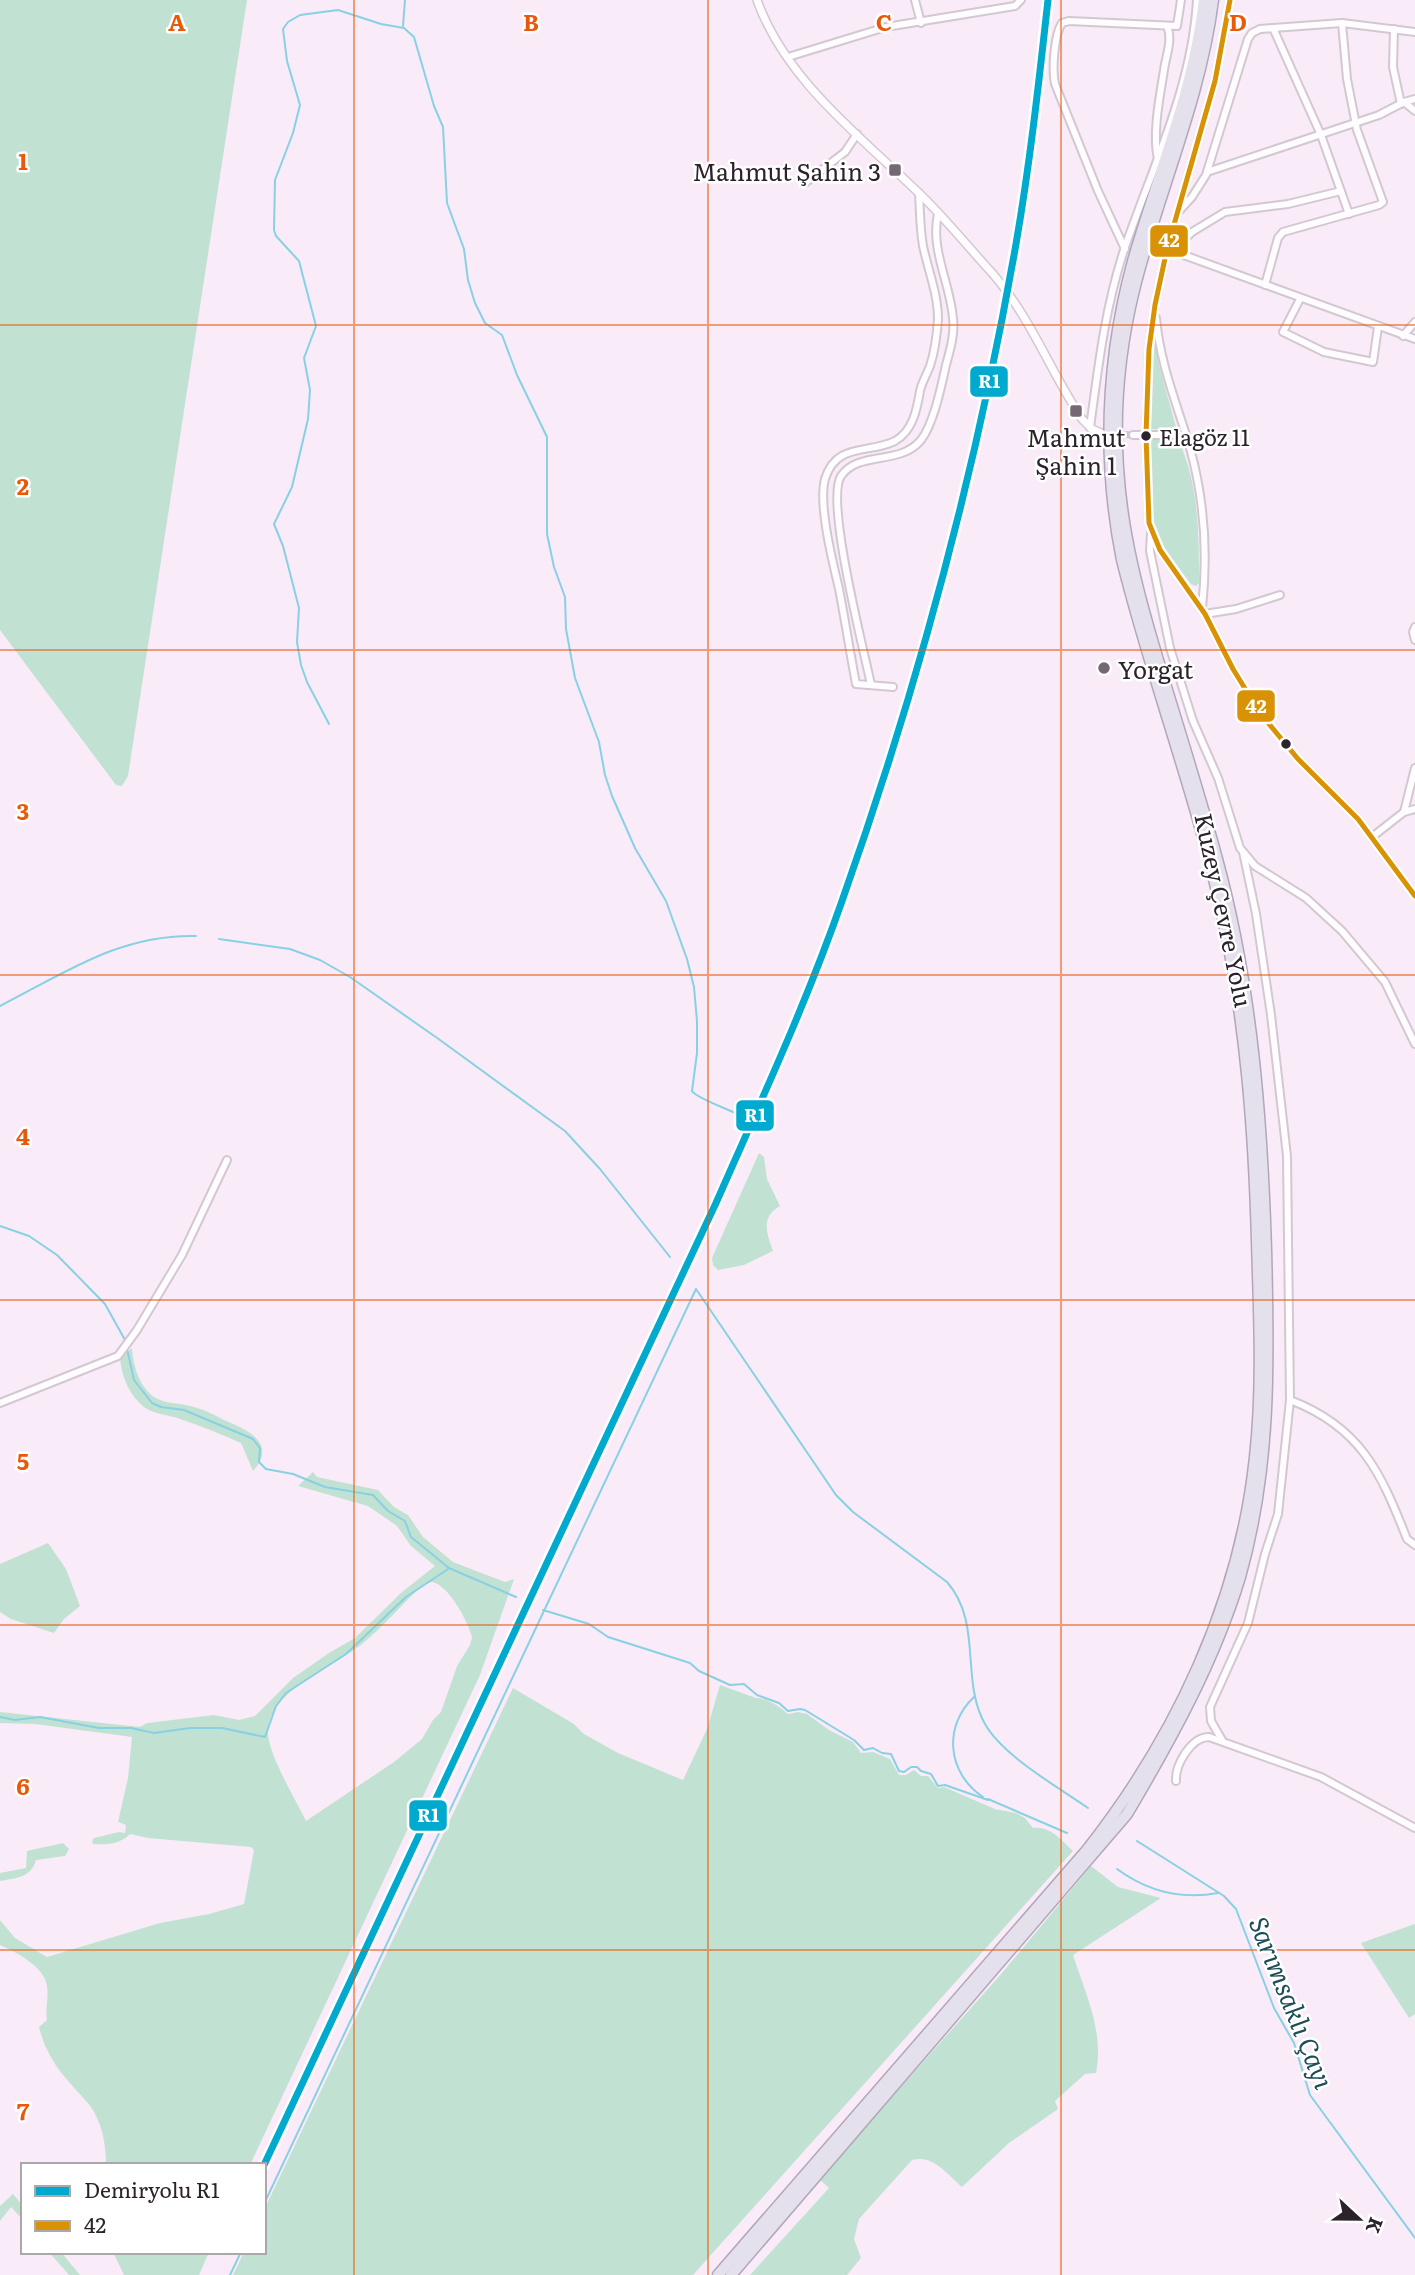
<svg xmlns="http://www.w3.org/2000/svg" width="1415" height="2275" viewBox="0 0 1415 2275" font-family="Literata,serif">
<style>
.grass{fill:#c1e2d2;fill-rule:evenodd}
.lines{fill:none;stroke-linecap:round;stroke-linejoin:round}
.stream{stroke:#88d0e4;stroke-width:2}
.tertiary-tunnel{stroke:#d0c4cf;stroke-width:7;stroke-dasharray:7 3.5;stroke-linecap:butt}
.minor-casing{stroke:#d3c8d2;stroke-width:10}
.tertiary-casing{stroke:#d3c8d2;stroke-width:10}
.trunk-casing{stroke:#b2a7ba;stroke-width:13}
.minor{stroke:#fefcfe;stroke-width:6}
.tertiary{stroke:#fefcfe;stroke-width:7}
.trunk{stroke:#e4e0ec;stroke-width:10}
.bus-1-casing{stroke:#fff;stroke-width:10}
.bus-1{stroke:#d99206;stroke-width:5}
.rail-1-casing{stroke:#fff;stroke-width:12}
.rail-1{stroke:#00a9ce;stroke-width:7}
.grid{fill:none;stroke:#e8590c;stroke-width:2;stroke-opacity:0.55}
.poi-dot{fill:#746973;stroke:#fff;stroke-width:2.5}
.bus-dot{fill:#2c222b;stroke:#fff;stroke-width:2.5}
.labels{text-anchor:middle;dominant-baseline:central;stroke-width:5;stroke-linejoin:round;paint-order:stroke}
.bus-label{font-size:22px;fill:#2c222b;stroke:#fff;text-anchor:start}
.poi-label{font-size:24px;fill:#2c222b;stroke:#fff;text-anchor:end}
.street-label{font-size:24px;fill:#2c222b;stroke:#fff}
.water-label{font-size:26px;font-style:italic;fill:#1d4d57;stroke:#fff}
.grid-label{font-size:23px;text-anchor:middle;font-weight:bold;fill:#e8590c;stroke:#fff;stroke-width:5;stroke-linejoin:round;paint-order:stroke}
.line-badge{stroke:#fff;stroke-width:2.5}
.badge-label{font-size:19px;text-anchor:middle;font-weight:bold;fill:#fff}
</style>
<rect width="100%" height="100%" fill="#f9ecf8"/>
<g class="grass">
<path d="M0 0H247L128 776 122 786 116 785 0 630Z"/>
<path d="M1154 327 1159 365 1176 427 1172 430 1149 429 1150 350Z"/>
<path d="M1150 439H1174L1179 441C1199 486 1199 534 1199 583L1196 586 1191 584 1160 543 1150 519Z"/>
<path d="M759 1153 764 1157 767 1179 780 1206C760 1217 767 1234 773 1251L744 1265 718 1270 713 1265 712 1258Z"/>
<path d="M132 1348C133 1365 139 1386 154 1397 164 1403 175 1403 186 1405 198 1407 211 1413 222 1419 245 1429 279 1442 253 1471L241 1443C221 1434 201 1426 180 1419 169 1415 153 1414 144 1407 129 1395 122 1377 120 1359Z"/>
<path d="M313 1472 317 1477 378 1490 394 1507 408 1515 423 1537 453 1562 505 1582 514 1579 480 1675 250 2165H106C106 2147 103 2128 94 2112 88 2101 78 2093 70 2083 55 2067 44 2048 39 2027L47 2020C45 2009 49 1997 47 1986 45 1967 16 1952 0 1945V1920L15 1938 47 1957 160 1923 209 1914 244 1904 254 1850 251 1847 148 1838 130 1834C121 1844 106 1845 93 1844L92 1841 94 1838 119 1832 125 1833 126 1825 118 1822 128 1778 132 1737 35 1724 0 1723V1712L140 1727 147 1723 214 1715 239 1720 255 1716 293 1678 329 1653 355 1638 402 1592 435 1566 411 1546 397 1526 368 1506 298 1486ZM432 1582C449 1585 468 1622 472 1637L470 1645 457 1666 441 1712 433 1720 422 1739 394 1762 306 1821C295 1798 269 1756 268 1733 268 1690 334 1667 362 1644 384 1626 403 1603 424 1584Z"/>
<path d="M48 1543 66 1569 80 1606 64 1619 54 1633 11 1619 0 1612V1564Z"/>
<path d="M720 1685 756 1698C767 1698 780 1707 788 1714L798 1712 807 1714 829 1730 853 1742 861 1753 873 1752 890 1759 899 1775H906L914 1770 921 1776H928L938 1788 944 1787 995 1809 1016 1813 1025 1818 1033 1828C1051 1826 1061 1840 1073 1851L693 2275H233L244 2252H264V2210L513 1688 574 1724 584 1734 618 1753 683 1780 707 1729Z"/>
<path d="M63 1843 69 1849 65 1856 36 1860C31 1878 16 1878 0 1881V1873L26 1868 27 1851Z"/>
<path d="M1091 1866 1118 1887 1161 1898 1073 1955C1086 1995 1104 2031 1096 2073L1085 2074 1055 2101 1058 2109 1009 2143 962 2187C947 2174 933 2154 912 2160L859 2219 854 2239 861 2258 847 2275H750L829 2188 819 2179 1002 1973Z"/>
<path d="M1415 1924V2014L1409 2018 1361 1943Z"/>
<path d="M13 2194 23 2206V2220L11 2207 0 2221V2206Z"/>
<path d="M49 2252H61L80 2275H69Z"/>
<path d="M113 2252H209L199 2275H124Z"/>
</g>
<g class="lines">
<g class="stream">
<path d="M403 26 405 0"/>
<path d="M329 724 307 682 301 665 297 642 299 608 283 546 274 524 292 487 308 419 310 390 304 358 316 326 299 261 276 236 274 230 275 180 293 133 300 105 287 61 283 29 288 22 300 15 338 10 381 24 404 28 414 37 434 106 443 127 447 203 464 249 468 280 475 303 485 323 502 335 517 375 547 437V534L554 567 565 597 566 629 575 678 599 742 605 775 612 796 635 848 666 901 687 959 694 987 697 1021V1053L692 1091C697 1099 732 1110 743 1117"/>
<path d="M219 939 290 949 320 960 350 977 440 1040 565 1131 600 1169 670 1257"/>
<path d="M0 1006C65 973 120 934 196 936"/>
<path d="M0 1226 29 1236 57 1255 105 1304 125 1340"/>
<path d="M127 1349 134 1380 152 1403 161 1407 184 1410 253 1439 260 1448 259 1462 266 1469 293 1474 325 1487 373 1495 388 1511 405 1521 411 1537 449 1568 516 1597"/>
<path d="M543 1610 589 1624 608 1637 690 1663 699 1671 730 1685 744 1684 757 1695 779 1703 788 1711 800 1709 805 1710 854 1740 864 1750 873 1748 882 1753 891 1754 899 1771 904 1772 911 1767H917L921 1771 931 1774 938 1786 945 1785 988 1800"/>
<path d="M974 1697C943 1726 947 1773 983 1797"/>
<path d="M0 1717 15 1720 40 1717 99 1728H131L154 1733 190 1728H222L265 1737 276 1706 286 1693 346 1654 406 1597 448 1569"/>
<path d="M988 1799 1067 1833"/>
<path d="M1137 1841 1224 1896 1236 1909 1274 2008 1294 2043 1310 2095 1415 2238"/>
<path d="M1117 1869C1147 1891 1180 1900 1218 1893"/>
<path d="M264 2204 696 1289 836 1495 853 1512 947 1582C983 1623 960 1680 985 1724 1003 1756 1058 1787 1088 1808"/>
<path d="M230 2275 241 2252"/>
</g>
<path class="tertiary-tunnel" d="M1112 434 1133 435"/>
<g class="minor-casing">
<g id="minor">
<path d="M915 0 921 23"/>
<path d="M1230 0 1215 81 1167 249 1155 305 1149 349 1146 435 1149 523 1160 550 1205 614 1233 669 1260 713 1298 759 1358 819 1415 896"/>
<path d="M1273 28 1321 135 1349 214"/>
<path d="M1394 29 1393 67 1401 104"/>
<path d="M788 57 886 27 1015 6 1021 0"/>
<path d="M1404 102 1415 111"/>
<path d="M1158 159C1152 134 1160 95 1164 70 1166 55 1173 40 1167 26"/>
<path d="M1207 172 1379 115 1404 102 1415 99"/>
<path d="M805 183 845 152 857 134"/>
<path d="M1180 210 1192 197 1206 175 1248 39 1252 33 1260 29 1342 23 1415 32"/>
<path d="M1125 249 1098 191 1055 84C1052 70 1054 35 1062 23L1069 21 1177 26 1181 0"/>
<path d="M1167 249 1415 339"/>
<path d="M1172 251 1192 232 1225 212 1288 204 1341 191"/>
<path d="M1265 285 1278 238 1283 232 1379 205 1383 202 1357 130 1347 79 1342 23"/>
<path d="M1300 299 1283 332 1324 352 1373 362 1378 327"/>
<path d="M1156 318C1160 364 1177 404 1190 448 1205 502 1208 553 1202 608"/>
<path d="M1403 336 1415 322"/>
<path d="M1090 428C1098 368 1105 308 1124 250 1152 168 1192 88 1197 0"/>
<path d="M1133 435H1186"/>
<path d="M1151 533 1150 551 1170 648 1193 721 1218 778 1240 848 1255 866 1306 898 1342 931 1385 982 1415 1044"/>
<path d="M1205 614 1236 609 1280 595"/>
<path d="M1415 627 1413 632 1415 640"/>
<path d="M871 685C864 650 825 501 841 476 859 450 900 466 921 440 934 423 941 387 946 365 950 350 955 334 953 318 950 283 930 249 938 214"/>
<path d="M893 687 856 684C850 652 845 620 839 589 833 563 818 505 825 479 836 442 869 454 895 441 913 431 917 409 920 391 922 382 927 374 930 366 935 351 937 334 938 319 938 294 928 270 923 246 920 229 920 211 919 193"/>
<path d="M1404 812 1415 768"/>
<path d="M1372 837 1404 812 1415 809"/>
<path d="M1290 1400C1361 1427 1381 1473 1407 1539L1415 1545"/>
<path d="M0 1403 118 1356 137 1330 182 1255 227 1160"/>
<path d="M1222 1740 1211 1721 1210 1707 1248 1623 1265 1554 1278 1514 1290 1400 1287 1156 1271 1015 1256 914 1243 852"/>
<path d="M1176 1781C1175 1765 1191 1737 1209 1737L1321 1777 1415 1828"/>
</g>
</g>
<g class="tertiary-casing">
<path id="tertiary" d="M757 0C786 82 865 140 925 199 948 222 970 249 993 274 1031 318 1050 371 1082 419L1092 429 1101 433"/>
</g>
<g class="trunk-casing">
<g id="trunk">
<path d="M718 2275 1087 1850C1176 1737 1240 1601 1255 1457 1263 1385 1259 1313 1257 1241 1254 1132 1246 1025 1223 918 1197 797 1152 681 1122 560 1102 460 1106 360 1133 261 1158 174 1194 90 1204 0"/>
<path d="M731 2275 1127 1814C1172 1738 1214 1662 1240 1577 1271 1468 1269 1362 1266 1250 1262 1118 1252 987 1217 859 1199 792 1178 727 1158 660 1139 597 1122 534 1118 468 1114 409 1120 347 1134 290 1158 192 1200 102 1213 0"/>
</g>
</g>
<use href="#minor" class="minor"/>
<use href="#tertiary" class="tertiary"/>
<use href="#trunk" class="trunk"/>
<g class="bus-1-casing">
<path id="bus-1" d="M1230 0 1215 81 1167 249 1155 305 1149 349 1146 435 1149 523 1160 550 1205 614 1233 669 1260 713 1298 759 1358 819 1415 896"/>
</g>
<use href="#bus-1" class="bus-1"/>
<g class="rail-1-casing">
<path id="rail-1" d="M264 2165 716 1203C760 1103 806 1004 842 901 918 687 977 467 1016 244 1030 163 1039 81 1048 0"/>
</g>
<use href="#rail-1" class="rail-1"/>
</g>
<path class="grid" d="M354 0V2275M708 0V2275M1061 0V2275M0 325H1415M0 650H1415M0 975H1415M0 1300H1415M0 1625H1415M0 1950H1415"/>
<g class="poi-dot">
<rect x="888" y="163" width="14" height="14" rx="3.5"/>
<rect x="1069" y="404" width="14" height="14" rx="3.5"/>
<circle cx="1104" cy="668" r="7"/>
</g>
<g class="bus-dot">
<circle cx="1146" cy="436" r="6"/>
<circle cx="1286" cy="744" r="6"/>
</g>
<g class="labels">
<g class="bus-label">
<text x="1159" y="436">Elagöz 11</text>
</g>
<g class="poi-label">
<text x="881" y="170">Mahmut Şahin 3</text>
<text x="1076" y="436" text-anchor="middle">Mahmut<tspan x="1076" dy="28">Şahin 1</tspan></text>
<text x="1118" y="668" text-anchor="start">Yorgat</text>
</g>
<g class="street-label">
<text transform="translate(1225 910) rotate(78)">Kuzey Çevre Yolu</text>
</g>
<g class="water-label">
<text transform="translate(1293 2002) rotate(68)">Sarımsaklı Çayı</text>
</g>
</g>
<g class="grid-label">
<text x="177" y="31">A</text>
<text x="531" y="31">B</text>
<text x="884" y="31">C</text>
<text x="1238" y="31">D</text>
<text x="23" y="170">1</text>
<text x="23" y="495">2</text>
<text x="23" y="820">3</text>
<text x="23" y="1145">4</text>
<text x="23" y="1470">5</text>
<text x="23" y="1795">6</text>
<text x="23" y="2120">7</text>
</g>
<g class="line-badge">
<rect x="1149" y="224" width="40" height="34" rx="7" fill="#d99206"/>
<rect x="969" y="365" width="40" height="33" rx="7" fill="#00a9ce"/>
<rect x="1236" y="689" width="40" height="34" rx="7" fill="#d99206"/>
<rect x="735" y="1099" width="40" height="33" rx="7" fill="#00a9ce"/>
<rect x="408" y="1799" width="40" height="33" rx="7" fill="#00a9ce"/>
</g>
<g class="badge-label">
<text x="1169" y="247">42</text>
<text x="989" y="388">R1</text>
<text x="1256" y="713">42</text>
<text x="755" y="1122">R1</text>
<text x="428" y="1822">R1</text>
</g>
<rect x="21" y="2163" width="245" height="91" fill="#ffffff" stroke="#aba7aa" stroke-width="2"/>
<rect x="35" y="2186" width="35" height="10" fill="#00a9ce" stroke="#aba7aa" stroke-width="2"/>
<text x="84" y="2198" font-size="21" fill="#2c222b">Demiryolu R1</text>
<rect x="35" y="2221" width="35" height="10" fill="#d99206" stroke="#aba7aa" stroke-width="2"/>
<text x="84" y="2233" font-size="21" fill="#2c222b">42</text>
<g transform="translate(1359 2219) rotate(112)" stroke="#ffffff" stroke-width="5" paint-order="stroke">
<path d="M0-5L12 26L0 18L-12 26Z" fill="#2c222b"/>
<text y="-10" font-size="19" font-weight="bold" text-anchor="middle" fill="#2c222b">K</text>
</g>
</svg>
